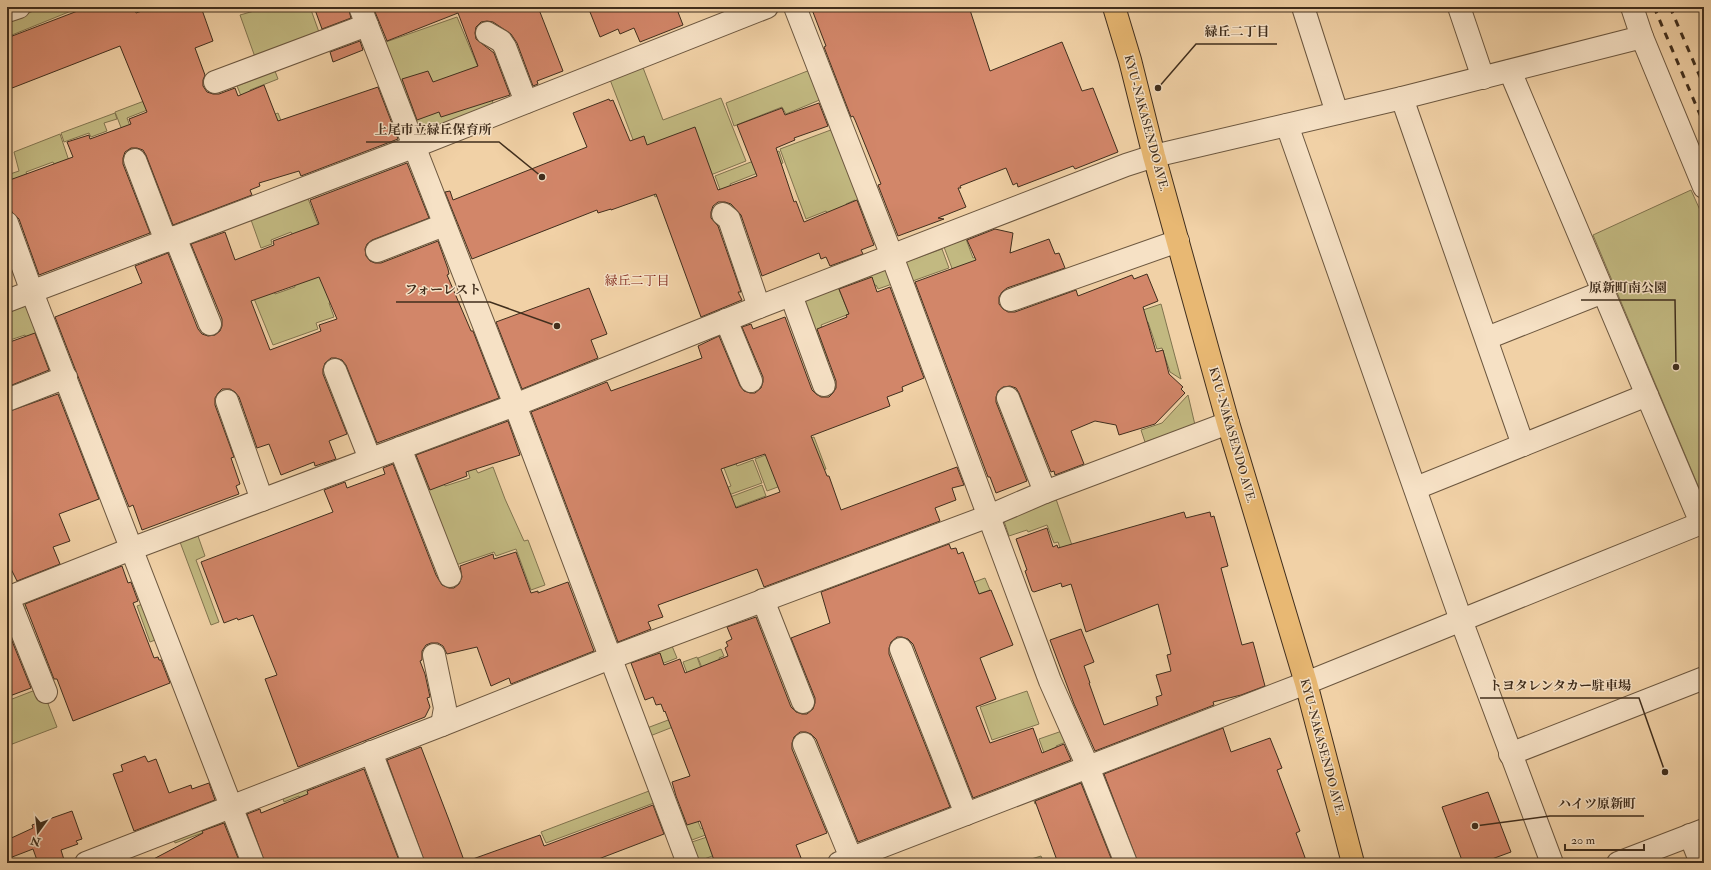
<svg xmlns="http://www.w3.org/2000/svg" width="1711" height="870" viewBox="0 0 1711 870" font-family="'IM FELL Double Pica','Noto Serif JP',serif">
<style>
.green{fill:#c2b981;stroke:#81744f}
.building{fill:#d28669;stroke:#402e1d;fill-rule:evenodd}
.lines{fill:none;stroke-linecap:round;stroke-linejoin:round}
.minor-casing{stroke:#6c573f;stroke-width:24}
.major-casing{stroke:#402e1d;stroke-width:24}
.minor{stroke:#f6e1c5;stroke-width:22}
.major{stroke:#e8b873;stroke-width:22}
.rail{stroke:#402e1d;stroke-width:3;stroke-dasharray:7 7;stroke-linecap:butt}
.labels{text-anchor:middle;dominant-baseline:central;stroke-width:3;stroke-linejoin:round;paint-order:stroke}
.street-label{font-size:12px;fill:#402e1d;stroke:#f6e1c5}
.neighbourhood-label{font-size:13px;fill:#7a1f14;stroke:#f6e1c5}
.leader{fill:none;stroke:#402e1d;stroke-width:1.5}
.callout-dot{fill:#402e1d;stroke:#f6e1c5;stroke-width:1.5}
.callout-label{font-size:13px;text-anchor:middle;font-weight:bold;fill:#402e1d;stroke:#f6e1c5;stroke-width:3;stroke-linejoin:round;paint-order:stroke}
</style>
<rect width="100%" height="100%" fill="#f1d1a6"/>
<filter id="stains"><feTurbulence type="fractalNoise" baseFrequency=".005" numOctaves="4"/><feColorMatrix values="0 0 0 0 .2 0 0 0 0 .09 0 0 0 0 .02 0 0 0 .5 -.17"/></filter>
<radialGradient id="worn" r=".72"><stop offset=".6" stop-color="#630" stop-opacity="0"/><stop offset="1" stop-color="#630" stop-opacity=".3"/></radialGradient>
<g class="green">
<path d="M43 7H81L7 37V22Z"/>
<path d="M253 7H310L320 35 255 57 240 15 254 11Z"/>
<path d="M457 17 494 105 422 133 414 130 383 43Z"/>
<path d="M642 65 663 120 721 98 746 161 655 197 609 77Z"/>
<path d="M810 70 822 99 786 114 782 107 734 126 726 103Z"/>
<path d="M275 71 278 79 250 90 262 119 278 113 282 123 256 133 237 86Z"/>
<path d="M168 92 155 107 127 118 139 150 131 153 115 112Z"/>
<path d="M115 113 117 119 104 123 107 131 91 137 89 133 64 142 61 133Z"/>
<path d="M836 128 866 205 858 208 855 200 846 204 847 207 828 214 826 211 806 219 780 149Z"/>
<path d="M60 134 69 161 55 166 53 162 26 172 30 184 7 197V175L19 171 14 152Z"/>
<path d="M779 151 783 163 730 184 742 215 731 219 715 176Z"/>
<path d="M1691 190 1704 219V500L1593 235Z"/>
<path d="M307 196 319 227 293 236 291 232 271 240 272 244 261 248 250 217Z"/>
<path d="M966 239 973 258 985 254 988 261 953 271 944 247Z"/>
<path d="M942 249 949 268 910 282 903 263Z"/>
<path d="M264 266 275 294 295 287 294 283 320 273 344 296 329 303 334 317 316 323 318 329 273 345 244 274Z"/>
<path d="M889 268 895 283 878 289 876 285 858 291 854 280Z"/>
<path d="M838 287 849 314 821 325 834 357 826 361 801 302Z"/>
<path d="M1161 304 1181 379 1170 372 1162 348 1157 349 1148 322 1146 323 1128 315Z"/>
<path d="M28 305 40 336 27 341 25 335 7 341V313Z"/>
<path d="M1188 395 1195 425 1145 442 1141 430 1162 423Z"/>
<path d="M718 417 737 466 753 460 762 483 726 496 723 489 731 486 706 422Z"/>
<path d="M814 437 826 469 767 491 755 459Z"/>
<path d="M417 450 423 453 431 450 445 486 470 478 467 468 474 466 478 473 493 467 505 499 524 541 528 540 545 585 531 590 516 549 496 556 494 552 456 565 410 452Z"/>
<path d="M762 485 766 496 588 562 584 552Z"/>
<path d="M1056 499 1084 580 1073 584 1058 542 1054 543 1047 525 1028 532 1027 530 1009 536 1003 518Z"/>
<path d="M198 536 205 556 196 560 219 622 211 625 180 542Z"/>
<path d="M985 578 990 590 961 600 920 602Z"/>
<path d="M72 583 74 589 23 610 20 602Z"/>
<path d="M145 603 158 639 150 642 137 606Z"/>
<path d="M672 646 677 658 651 668 646 656Z"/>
<path d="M721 649 724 656 719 658 726 677 739 701 650 736 647 728 716 702 698 658Z"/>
<path d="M697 657 713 701 695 695 683 662Z"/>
<path d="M38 689 45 696 57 727 7 746V701Z"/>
<path d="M1027 691 1039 724 992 740 980 707Z"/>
<path d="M1062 731 1066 742 1056 746 1064 767 1051 772 1039 739Z"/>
<path d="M1083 780 1087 790 1062 799 1060 795 1035 804 1033 798Z"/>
<path d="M312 783 318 798 300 799 299 796 284 802 282 795Z"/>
<path d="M649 791 654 803 546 843 541 832Z"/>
<path d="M691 804 701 829 709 826 711 833 692 840 679 808Z"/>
<path d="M226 820 227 824 175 843 173 836Z"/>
<path d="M722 832 728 850 699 861 692 842Z"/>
<path d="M1041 856 1044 863H1029L1028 860Z"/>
</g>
<g class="building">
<path d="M88 7H134L136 13 154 7H201L213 41 195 48 205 75 203 80V86L207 92 213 94H219L235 88 238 96 264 85 278 121 378 87 398 139 301 176 299 171 259 183 260 186 250 190 252 195 173 225 146 155 143 150 137 148H131L125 152 123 158V164L150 233 39 275 19 219 12 212 7 201V181L73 157 67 142 89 135 90 139 131 124 129 119 147 112 120 46 7 90V38Z"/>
<path d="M314 7H348L351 18 322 29Z"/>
<path d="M373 7H538L563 71 537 81 538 84 533 86 517 43 511 34 493 22 487 21 481 22 476 27 475 33 476 39 494 53 510 95 441 117 439 112 417 120 402 79 428 71 433 82 478 66 458 13 387 41Z"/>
<path d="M588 7H685L686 9 678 12 683 25 640 42 634 28 620 34 618 29 600 37Z"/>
<path d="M811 7H969L990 71 1062 42 1082 91 1093 88 1118 152 1075 169 1073 166 1018 187 1017 183 1013 185 1006 168 960 186 961 188H958L966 207 938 218 944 219 898 236 878 185 881 184 855 120 853 116 851 117 824 47 826 46Z"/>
<path d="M360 41 363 50 333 62 330 52Z"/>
<path d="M609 99 610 101 613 100 630 141 644 136 647 145 695 127 718 190 757 176 737 125 782 108 785 115 819 103 828 126 794 138 795 140 776 148 794 202 796 201 804 222 857 200 874 245 861 250 863 254 830 266 826 257 821 259 819 253 762 276 741 215 731 204 725 202H718L713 206 711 212V218L718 226 741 292H738L742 300 701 317 656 194 611 210V209L598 213 597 210 472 259 445 192 450 191 453 200 587 147 573 113Z"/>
<path d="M407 163 429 218 372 240 367 244 365 249 366 256 370 261 375 263H381L438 241 448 269 449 274 447 275 471 331H473L499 398 377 443 346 365 342 360 336 358H331L325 363 323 369V374L347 434 329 441 336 459 315 466 314 462 281 475 269 444 257 448 239 397 235 392 230 389H222L218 393 215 398V405L234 457 231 458 240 484 236 486 239 494 142 530 133 505 129 507 122 490 55 317 142 283 135 266 168 253 198 329 202 334 208 336 215 335 220 331 222 326V319L191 244 225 232 235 260 274 245 273 241 319 224 310 200ZM319 277 337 319 319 325 321 331 270 350 251 301Z"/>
<path d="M995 229 1013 233 1010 253 1049 239 1055 254 1059 253 1065 268 1007 288 1002 292 999 297V304L1003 309 1008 312H1015L1076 290 1078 296 1132 275 1134 279 1147 274 1158 301 1143 307 1156 352 1163 350 1169 374 1183 387 1181 389 1185 393 1155 424 1119 435 1116 425 1095 421 1071 431 1084 464 1055 475 1054 471 1051 472 1019 393 1016 388 1010 386 1003 387 998 391 996 397V402L1027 481 996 493 990 477H988L915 282 976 260 967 240Z"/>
<path d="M872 277 877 292 890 287 924 378 902 387 903 391 887 397 890 406 811 436 827 476H829L841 510 957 467 964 485 952 488 956 500 935 508 940 521 764 587 757 569 658 605 663 617 648 622 651 629 618 642 531 412 607 382 611 391 702 358 698 346 719 336 740 386 744 391 750 393H755L761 388 763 382V377L742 327 751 324 753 329 785 317 812 390 816 394 821 397H829L833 393 836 388V381L817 329 847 317 846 315 849 314 839 289ZM765 454 780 492 736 508 721 469Z"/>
<path d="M589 288 607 334 591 340 598 358 522 389 496 322Z"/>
<path d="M35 333 49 370 7 387V343Z"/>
<path d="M58 394 99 499 59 514 70 541 53 547 60 564 17 581 11 569 7 571V412Z"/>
<path d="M508 421 520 455 466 472 467 476 430 490 416 455Z"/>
<path d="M393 464 436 575 442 585 449 588H454L459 584 462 577 460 566 493 554 494 559 516 552 531 593 538 591V593L568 582 594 651 511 684 509 678 491 686 477 647 447 654 443 646 438 643H431L426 645 422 651V660L420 661 425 674 430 697 427 698 430 707 425 717 298 767 265 679 277 675 253 615 238 620 237 618 224 623 201 562 333 512 324 490 345 482 347 488 385 474 383 468Z"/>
<path d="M1184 512 1186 518 1210 512 1211 517 1214 516 1228 566 1221 568 1242 645 1253 642 1265 686 1241 695 1213 702 1214 705 1095 751 1074 704 1050 640 1081 629 1094 662 1084 666 1090 683H1089L1104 725 1158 705 1156 697 1162 695 1156 675 1171 671 1167 655 1171 654 1158 604 1086 632 1071 584 1062 587 1061 583 1034 592 1032 591 1025 571 1027 570 1016 539 1047 528 1053 547 1057 545 1058 548Z"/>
<path d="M949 544 951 549 956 548 958 554 963 552 979 594 991 590 1013 645 980 658 996 699 976 707 990 743 1033 728 1042 753 1064 744 1071 760 973 798 913 644 908 639 902 637H897L891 642 889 648V654L950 807 858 842 816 739 811 734 806 732H800L794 737 792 743V749L827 833 796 845 803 863H715L700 821 687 825 676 796 672 782 690 776 665 711 664 712 661 704 656 705 653 697 645 700 631 663 660 653 664 665 680 659 685 673 728 656 725 648 728 646 726 642 732 639 727 627 756 617 791 707 796 712 802 714H807L813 709 815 703V698L791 638 830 623 821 592Z"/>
<path d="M122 566 128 583 131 582 138 601 133 603 154 658 158 657 159 660H161L170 683 73 721 57 679H54L25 604Z"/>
<path d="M8 631 31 688 7 697V632Z"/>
<path d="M1223 728 1231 752 1270 738 1282 768 1277 770 1300 831 1296 833 1307 863H1138L1104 774Z"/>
<path d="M421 747 449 820 465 863H425L387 760Z"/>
<path d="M145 756 148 762 156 759 169 793 191 785 192 789 209 783 215 800 134 831 113 774 123 771 121 765Z"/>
<path d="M364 769 400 863H265L247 814 260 809 261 813 308 794 307 791Z"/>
<path d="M1081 783 1113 863H1058L1035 801Z"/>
<path d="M1488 792 1511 852 1481 863H1463L1442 807Z"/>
<path d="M653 805 664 834 588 863H470V860L540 835 544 846Z"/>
<path d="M72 811 82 839 76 841 78 844 61 850 65 863H38L33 849 7 859V840L33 828 32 825Z"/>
<path d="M224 823 240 863H146L203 833 202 831Z"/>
</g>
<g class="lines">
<g class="minor-casing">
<g id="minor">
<path d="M360 7 515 405 688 863"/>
<path d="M795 7 892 256 1050 681 1088 767 1126 863"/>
<path d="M1303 7 1337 113"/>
<path d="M1459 7 1483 78"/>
<path d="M1632 7 1642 37"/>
<path d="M7 11 19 7"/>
<path d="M487 33 501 41 505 47 526 102"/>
<path d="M1510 71 1701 523"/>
<path d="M215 82 367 25"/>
<path d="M1402 98 1523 445"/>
<path d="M1287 125 1461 620 1552 863"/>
<path d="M135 160 166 241"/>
<path d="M723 214 729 219 759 307"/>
<path d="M7 223 32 292 253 863"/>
<path d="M175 237 210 324"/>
<path d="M377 251 444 225"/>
<path d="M791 295 824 385"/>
<path d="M1011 300 1178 241"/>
<path d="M7 301 413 147 767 7"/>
<path d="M726 320 751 381"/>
<path d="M1487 338 1603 292"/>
<path d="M335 370 370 459"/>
<path d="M1008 398 1045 492"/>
<path d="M7 400 66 377"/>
<path d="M227 401 262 500"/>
<path d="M400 448 450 576"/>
<path d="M1416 488 1647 395"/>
<path d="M7 595 46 692"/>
<path d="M7 598 131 549 515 405 759 307 1126 165 1154 156 1402 98 1642 37 1704 187"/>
<path d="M763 600 803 702"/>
<path d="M901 649 966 814"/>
<path d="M434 655 445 708 442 725"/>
<path d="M804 744 851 858"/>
<path d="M371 752 413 863"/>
<path d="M1510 754 1704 678"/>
<path d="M1690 835 1701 863"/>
<path d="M86 863 442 725 610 658 989 516 1045 492 1228 423"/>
<path d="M839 863 1306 683 1704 522"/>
<path d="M1618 863 1704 830"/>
</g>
</g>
<g class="major-casing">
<path id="major" d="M1114 7 1130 60 1154 156 1228 423 1306 683 1353 863"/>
</g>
<use href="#minor" class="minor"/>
<use href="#major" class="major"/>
<g class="rail">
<path d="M1654 7 1704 124"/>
<path d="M1670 7 1704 86"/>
</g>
</g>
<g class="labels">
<g class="street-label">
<text transform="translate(1146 123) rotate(75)">KYU-NAKASENDO AVE.</text>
<text transform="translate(1232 435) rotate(74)">KYU-NAKASENDO AVE.</text>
<text transform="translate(1322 747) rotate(75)">KYU-NAKASENDO AVE.</text>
</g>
<g class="neighbourhood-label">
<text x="637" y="281">緑丘二丁目</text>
</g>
</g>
<path class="leader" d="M1158 88L1196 44H1277M542 177L499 142H366M1676 367L1675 300H1581M557 326L490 302H396M1665 772L1639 698H1480M1475 826L1550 816H1644"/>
<g class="callout-dot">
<circle cx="1158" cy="88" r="4"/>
<circle cx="542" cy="177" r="4"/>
<circle cx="1676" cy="367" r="4"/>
<circle cx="557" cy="326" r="4"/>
<circle cx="1665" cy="772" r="4"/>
<circle cx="1475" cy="826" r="4"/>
</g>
<g class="callout-label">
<text x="1237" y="36">緑丘二丁目</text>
<text x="433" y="134">上尾市立緑丘保育所</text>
<text x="1628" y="292">原新町南公園</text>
<text x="443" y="294">フォーレスト</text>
<text x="1560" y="690">トヨタレンタカー駐車場</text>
<text x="1597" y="808">ハイツ原新町</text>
</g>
<rect width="1711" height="870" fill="none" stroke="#f1d1a6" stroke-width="24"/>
<rect x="8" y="8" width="1695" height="854" fill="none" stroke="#402e1d" stroke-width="2"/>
<rect x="12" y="12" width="1687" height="846" fill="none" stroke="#402e1d"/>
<g transform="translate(38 832) rotate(195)" stroke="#f6e1c5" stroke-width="3" paint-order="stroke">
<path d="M0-3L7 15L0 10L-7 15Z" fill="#402e1d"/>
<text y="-6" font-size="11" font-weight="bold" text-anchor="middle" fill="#402e1d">N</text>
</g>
<path d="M1565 844v6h79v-6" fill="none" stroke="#402e1d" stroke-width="2"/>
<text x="1571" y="844" font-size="12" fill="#402e1d" stroke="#f6e1c5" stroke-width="3" paint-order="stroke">20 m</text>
<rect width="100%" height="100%" filter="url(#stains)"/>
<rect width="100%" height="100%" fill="url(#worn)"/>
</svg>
